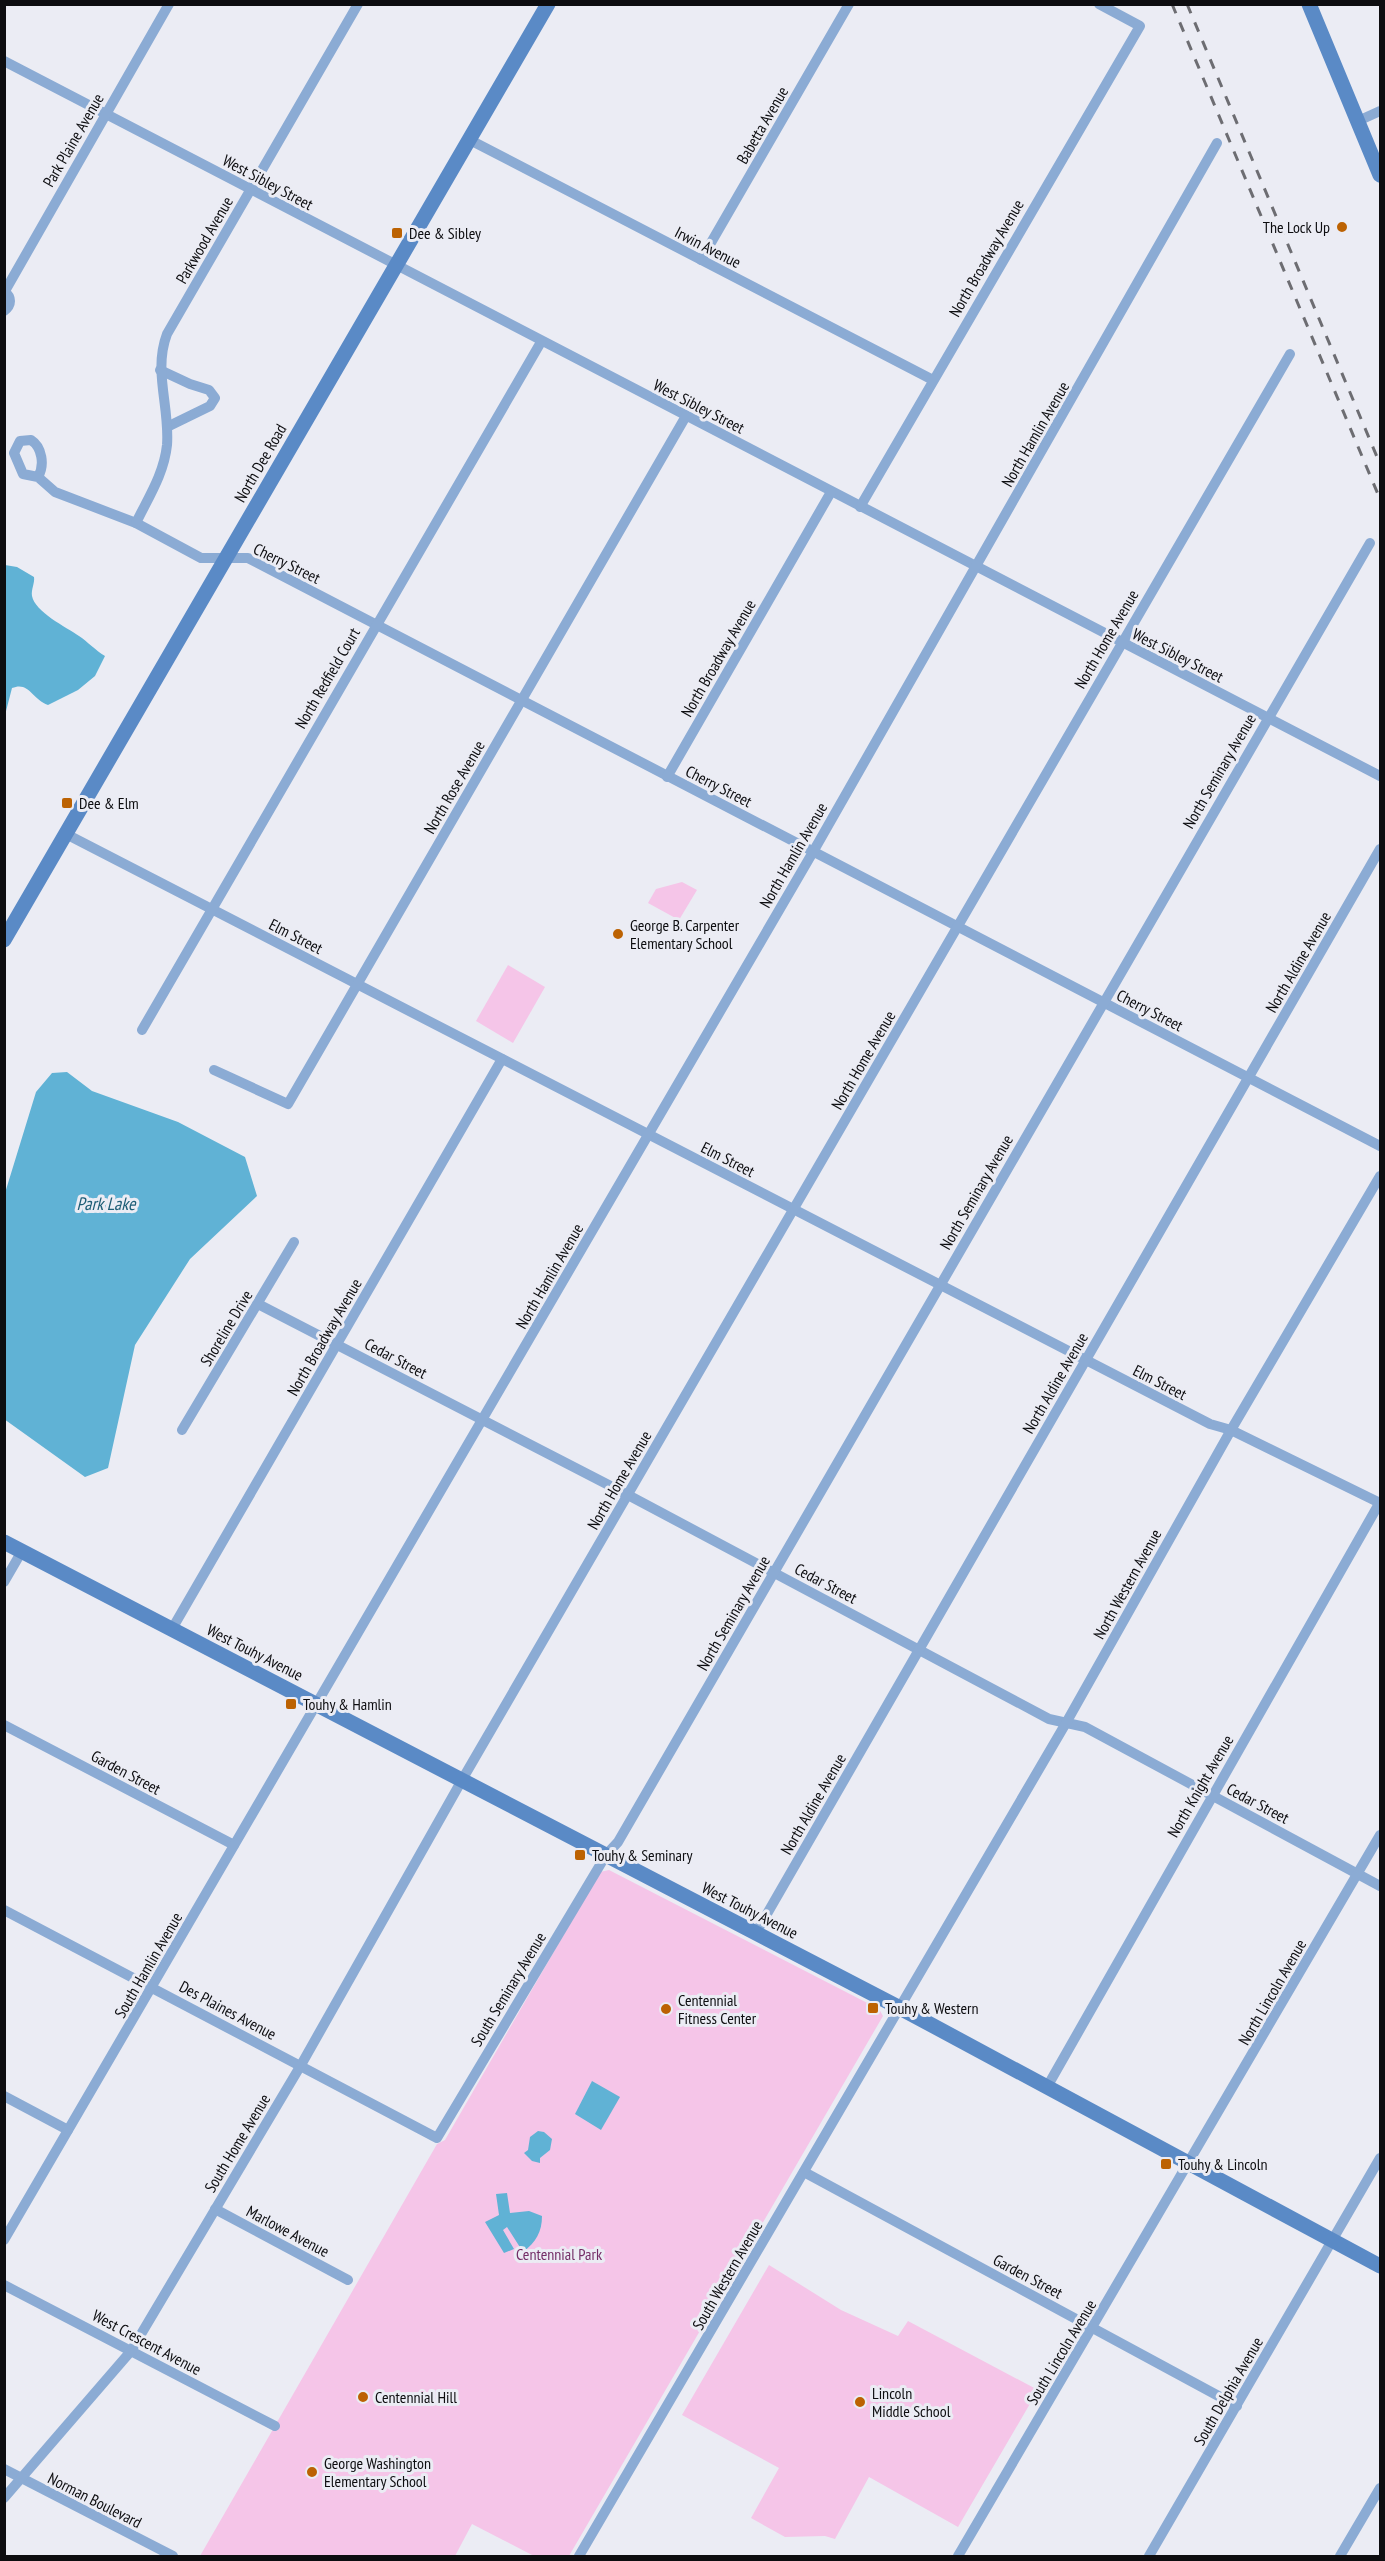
<svg xmlns="http://www.w3.org/2000/svg" width="1385" height="2561" viewBox="0 0 1385 2561" font-family="'PT Sans Narrow',sans-serif">
<style>
.green{fill:#f5c5e8}
.water{fill:#60b2d5}
.lines{fill:none;stroke-linecap:round;stroke-linejoin:round}
.street{stroke:#8babd4;stroke-width:10}
.secondary{stroke:#5a8ac6;stroke-width:15}
.rail{stroke:#6d6d72;stroke-width:3;stroke-dasharray:10 10;stroke-linecap:butt}
.poi-dot{fill:#bc6202;stroke:#ebecf4;stroke-width:2}
.labels{text-anchor:middle;dominant-baseline:central;stroke-width:6;stroke-linejoin:round;paint-order:stroke}
.street-label{font-size:16px;fill:#0d0d10;stroke:#ebecf4}
.poi-label{font-size:16px;fill:#0d0d10;stroke:#ebecf4;text-anchor:start}
.park-label{font-size:16px;fill:#742d67;stroke:#ebecf4}
.water-label{font-size:18px;font-style:italic;fill:#1f5e77;stroke:#ebecf4}
</style>
<rect width="100%" height="100%" fill="#ebecf4"/>
<g class="green">
<path d="M682 882 697 890 679 920 648 903 656 889Z"/>
<path d="M508 965 545 987 513 1043 476 1021Z"/>
<path d="M609 1870 879 2009 883 2016 569 2556H534L472 2524 455 2556H200L437 2144 445 2140 600 1872Z"/>
<path d="M769 2265 841 2310 898 2336 908 2321 1038 2390 958 2527 869 2477 835 2539 825 2536 785 2537 751 2518 779 2468 682 2415Z"/>
</g>
<g class="water">
<path d="M5 565 17 567 34 577C35 583 31 589 32 596 35 612 66 627 79 636 88 642 95 650 105 656L95 676 78 690 48 705C32 699 29 681 12 688L5 715Z"/>
<path d="M67 1072 92 1091 178 1122 245 1157 257 1196 190 1259 135 1345 108 1468 85 1477 4 1419 5 1193 36 1092 52 1073Z"/>
<path d="M592 2081 620 2097 601 2130 575 2114Z"/>
<path d="M538 2131 544 2132 552 2139 550 2150 540 2158V2163L532 2161 524 2153 528 2150 530 2137Z"/>
<path d="M507 2193 510 2213 529 2211 542 2216C542 2232 536 2242 523 2252L507 2227 503 2230 514 2249 504 2253 485 2222 499 2215 496 2194Z"/>
</g>
<g class="lines">
<g class="street">
<path d="M4 61 1380 776"/>
<path d="M1358 121 1380 111"/>
<path d="M470 140 933 380"/>
<path d="M701 260 849 4"/>
<path d="M4 291C12 297 12 305 4 311"/>
<path d="M5 291 169 4"/>
<path d="M160 370 190 384 209 390 215 398 210 406 167 427"/>
<path d="M38 477C45 465 42 447 31 440L20 441 14 453 23 474 38 477 55 492 136 523 201 558H248L1380 1146"/>
<path d="M860 507 1140 26 1099 4"/>
<path d="M136 523C148 498 164 474 167 445 170 407 153 371 167 334L358 4"/>
<path d="M667 777 831 492"/>
<path d="M66 834 1210 1424 1231 1430 1380 1503"/>
<path d="M142 1030 541 342"/>
<path d="M214 1070 288 1104 686 416"/>
<path d="M258 1304 628 1495 1049 1719 1085 1727 1380 1886"/>
<path d="M182 1430 294 1242"/>
<path d="M4 1582 22 1551"/>
<path d="M172 1629 502 1059"/>
<path d="M4 1725 234 1845"/>
<path d="M4 1910 437 2138 606 1855 618 1842 1370 543"/>
<path d="M756 1933 1380 849"/>
<path d="M1047 2087 1380 1502"/>
<path d="M4 2096 68 2130"/>
<path d="M804 2172 1237 2406"/>
<path d="M215 2209 348 2280"/>
<path d="M4 2240 813 852 1217 143"/>
<path d="M4 2285 275 2426"/>
<path d="M4 2469 173 2556"/>
<path d="M4 2498 131 2351 301 2065 462 1780 1290 354"/>
<path d="M579 2556 1066 1723 1231 1430 1380 1176"/>
<path d="M958 2556 1380 1835"/>
<path d="M1149 2556 1380 2158"/>
<path d="M1340 2556 1380 2488"/>
</g>
<g class="secondary">
<path d="M1309 4 1380 175"/>
<path d="M4 940 548 4"/>
<path d="M4 1542 900 2008 1380 2266"/>
</g>
<g class="rail">
<path d="M1172 4 1380 499"/>
<path d="M1187 4 1380 464"/>
</g>
</g>
<g class="poi-dot">
<circle cx="1342" cy="227" r="6"/>
<rect x="391" y="227" width="12" height="12" rx="3"/>
<rect x="61" y="797" width="12" height="12" rx="3"/>
<circle cx="618" cy="934" r="6"/>
<rect x="285" y="1698" width="12" height="12" rx="3"/>
<rect x="574" y="1849" width="12" height="12" rx="3"/>
<rect x="867" y="2002" width="12" height="12" rx="3"/>
<circle cx="666" cy="2009" r="6"/>
<rect x="1160" y="2158" width="12" height="12" rx="3"/>
<circle cx="363" cy="2397" r="6"/>
<circle cx="860" cy="2402" r="6"/>
<circle cx="312" cy="2472" r="6"/>
</g>
<g class="labels">
<g class="street-label">
<text transform="translate(762 125) rotate(-60)">Babetta Avenue</text>
<text transform="translate(73 140) rotate(-60)">Park Plaine Avenue</text>
<text transform="translate(268 182) rotate(28)">West Sibley Street</text>
<text transform="translate(204 240) rotate(-60)">Parkwood Avenue</text>
<text transform="translate(708 247) rotate(27)">Irwin Avenue</text>
<text transform="translate(986 258) rotate(-60)">North Broadway Avenue</text>
<text transform="translate(699 406) rotate(27)">West Sibley Street</text>
<text transform="translate(1035 434) rotate(-60)">North Hamlin Avenue</text>
<text transform="translate(260 463) rotate(-60)">North Dee Road</text>
<text transform="translate(287 563) rotate(26)">Cherry Street</text>
<text transform="translate(1106 639) rotate(-60)">North Home Avenue</text>
<text transform="translate(1178 655) rotate(27)">West Sibley Street</text>
<text transform="translate(718 658) rotate(-60)">North Broadway Avenue</text>
<text transform="translate(327 678) rotate(-60)">North Redfield Court</text>
<text transform="translate(1219 771) rotate(-60)">North Seminary Avenue</text>
<text transform="translate(719 786) rotate(27)">Cherry Street</text>
<text transform="translate(454 787) rotate(-60)">North Rose Avenue</text>
<text transform="translate(793 855) rotate(-60)">North Hamlin Avenue</text>
<text transform="translate(296 936) rotate(27)">Elm Street</text>
<text transform="translate(1298 962) rotate(-60)">North Aldine Avenue</text>
<text transform="translate(1150 1010) rotate(27)">Cherry Street</text>
<text transform="translate(863 1060) rotate(-60)">North Home Avenue</text>
<text transform="translate(728 1159) rotate(27)">Elm Street</text>
<text transform="translate(976 1192) rotate(-60)">North Seminary Avenue</text>
<text transform="translate(549 1276) rotate(-60)">North Hamlin Avenue</text>
<text transform="translate(226 1328) rotate(-59)">Shoreline Drive</text>
<text transform="translate(324 1337) rotate(-60)">North Broadway Avenue</text>
<text transform="translate(396 1358) rotate(28)">Cedar Street</text>
<text transform="translate(1160 1382) rotate(27)">Elm Street</text>
<text transform="translate(1055 1383) rotate(-60)">North Aldine Avenue</text>
<text transform="translate(619 1480) rotate(-60)">North Home Avenue</text>
<text transform="translate(826 1583) rotate(28)">Cedar Street</text>
<text transform="translate(1127 1584) rotate(-61)">North Western Avenue</text>
<text transform="translate(733 1613) rotate(-60)">North Seminary Avenue</text>
<text transform="translate(255 1652) rotate(27)">West Touhy Avenue</text>
<text transform="translate(126 1772) rotate(28)">Garden Street</text>
<text transform="translate(1200 1786) rotate(-60)">North Knight Avenue</text>
<text transform="translate(1258 1803) rotate(28)">Cedar Street</text>
<text transform="translate(813 1804) rotate(-60)">North Aldine Avenue</text>
<text transform="translate(750 1910) rotate(27)">West Touhy Avenue</text>
<text transform="translate(148 1965) rotate(-60)">South Hamlin Avenue</text>
<text transform="translate(508 1989) rotate(-59)">South Seminary Avenue</text>
<text transform="translate(1272 1992) rotate(-60)">North Lincoln Avenue</text>
<text transform="translate(228 2010) rotate(28)">Des Plaines Avenue</text>
<text transform="translate(237 2143) rotate(-59)">South Home Avenue</text>
<text transform="translate(288 2231) rotate(28)">Marlowe Avenue</text>
<text transform="translate(727 2275) rotate(-60)">South Western Avenue</text>
<text transform="translate(1028 2276) rotate(28)">Garden Street</text>
<text transform="translate(147 2342) rotate(28)">West Crescent Avenue</text>
<text transform="translate(1061 2352) rotate(-59)">South Lincoln Avenue</text>
<text transform="translate(1228 2391) rotate(-60)">South Delphia Avenue</text>
<text transform="translate(95 2500) rotate(27)">Norman Boulevard</text>
</g>
<g class="poi-label">
<text x="1330" y="227" text-anchor="end">The Lock Up</text>
<text x="409" y="233">Dee &amp; Sibley</text>
<text x="79" y="803">Dee &amp; Elm</text>
<text x="630" y="925">George B. Carpenter<tspan x="630" dy="18">Elementary School</tspan></text>
<text x="303" y="1704">Touhy &amp; Hamlin</text>
<text x="592" y="1855">Touhy &amp; Seminary</text>
<text x="678" y="2000">Centennial<tspan x="678" dy="18">Fitness Center</tspan></text>
<text x="885" y="2008">Touhy &amp; Western</text>
<text x="1178" y="2164">Touhy &amp; Lincoln</text>
<text x="872" y="2393">Lincoln<tspan x="872" dy="18">Middle School</tspan></text>
<text x="375" y="2397">Centennial Hill</text>
<text x="324" y="2463">George Washington<tspan x="324" dy="18">Elementary School</tspan></text>
</g>
<g class="park-label">
<text x="559" y="2254">Centennial Park</text>
</g>
<g class="water-label">
<text x="106" y="1203">Park Lake</text>
</g>
</g>
<rect width="1385" height="2561" fill="none" stroke="#0d0d10" stroke-width="12"/>
</svg>
